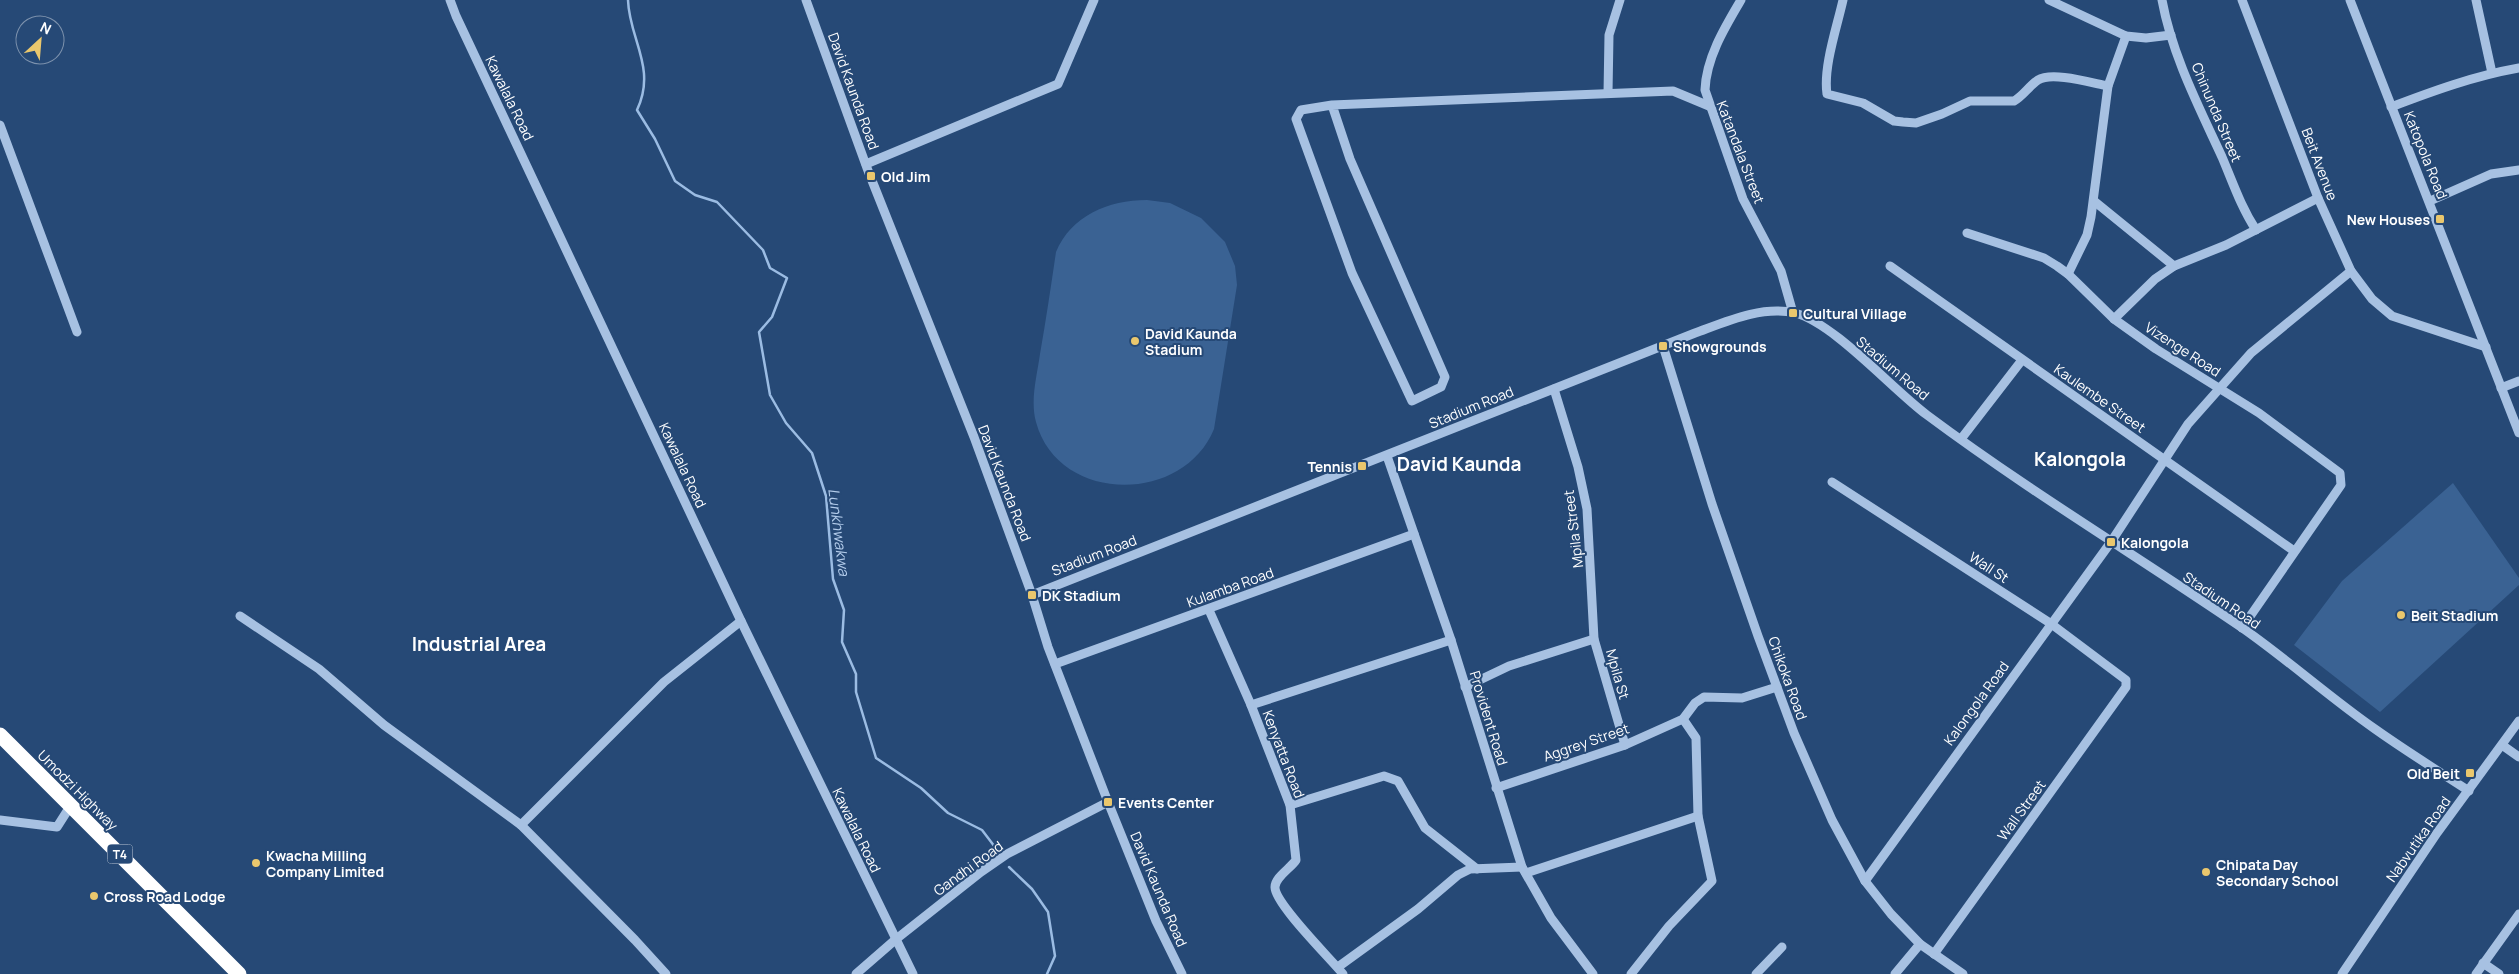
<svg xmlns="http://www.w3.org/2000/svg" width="2519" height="974" viewBox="0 0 2519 974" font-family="Manrope,sans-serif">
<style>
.green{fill:#3a6293}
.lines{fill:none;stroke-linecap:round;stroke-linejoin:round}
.stream{stroke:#9bbce3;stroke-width:2.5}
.minor{stroke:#a7c1e2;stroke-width:9}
.highway{stroke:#fff;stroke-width:15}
.poi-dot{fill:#eac76d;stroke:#264976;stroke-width:2}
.labels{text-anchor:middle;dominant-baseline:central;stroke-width:4;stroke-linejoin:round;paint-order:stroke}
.shield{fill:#264976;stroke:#bec8d6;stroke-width:1}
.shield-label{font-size:12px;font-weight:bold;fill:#fff}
.street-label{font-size:14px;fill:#fff;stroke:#264976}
.poi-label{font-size:14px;font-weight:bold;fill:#fff;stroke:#264976;text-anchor:start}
.water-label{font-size:15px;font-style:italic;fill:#b2cbea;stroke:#264976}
.district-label{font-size:19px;font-weight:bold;fill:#fff;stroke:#264976}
</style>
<rect width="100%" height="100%" fill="#264976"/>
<g class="green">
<path d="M1147 200 1170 203 1201 218 1225 242 1235 266 1237 285 1214 429C1183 505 1058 504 1036 422 1030 400 1037 376 1040 354 1046 320 1051 286 1056 252 1071 216 1108 200 1147 200Z"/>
<path d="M2453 483 2519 578V585L2380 712 2294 645 2342 581Z"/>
</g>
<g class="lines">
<g class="stream">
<path d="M628 0C629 39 657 68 637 110L655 139 675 181 695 195 717 202 763 250 770 268 787 278 772 317 759 332 770 395 786 423 812 453 826 496 833 579 844 610 842 642 856 674V692L876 758 921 788 948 813 982 830 998 851"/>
<path d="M1009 867 1032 889 1048 912 1055 956 1047 974"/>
</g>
<g class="minor">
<path d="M450 0 456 16 741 621 913 974"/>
<path d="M806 0 867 168 974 437 1032 595 1048 647 1108 802 1156 921 1182 974"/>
<path d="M1741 0C1725 27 1706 58 1705 90L1743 199 1781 271 1793 313"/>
<path d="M1843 0C1837 27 1823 67 1827 94L1863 103 1894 121 1903 122 1916 123 1942 114 1970 101H2014C2023 96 2029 86 2038 80 2052 71 2092 83 2108 86"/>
<path d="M2049 0 2126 36 2146 38 2171 35"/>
<path d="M2162 0C2172 55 2199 107 2222 157 2233 183 2241 207 2256 230"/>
<path d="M2242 0 2318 198 2351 271 2372 299 2392 316 2486 347"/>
<path d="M2350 0 2519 433"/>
<path d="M2476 0 2492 73"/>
<path d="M1608 93 1609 35 1620 0"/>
<path d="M1332 105 1350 159 1445 377 1441 387 1412 401 1352 273 1296 119 1301 110 1332 105 1673 91 1709 106"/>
<path d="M2391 107C2433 91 2474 76 2519 68"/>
<path d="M0 125 77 332"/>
<path d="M866 164 1058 84 1094 0"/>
<path d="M2094 201 2174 266"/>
<path d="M2430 201 2491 174 2519 170"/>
<path d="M1967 233 2044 258 2057 266 2068 274 2114 319 2156 349 2259 413 2340 473 2341 485 2242 628"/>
<path d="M1890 266 2294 551"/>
<path d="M2068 274 2087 235 2091 217 2108 86 2126 36"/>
<path d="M2114 319 2155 279 2174 266 2226 245 2318 198"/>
<path d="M1663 346 1712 504 1758 636 1794 733 1832 820 1865 881 1891 914 1920 944 1963 974"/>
<path d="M2501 388 2519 381"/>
<path d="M1554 389 1578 467 1587 509 1594 639 1625 745"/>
<path d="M1961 439 2022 360"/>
<path d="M1387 456 1451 640 1522 867 1551 918 1593 974"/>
<path d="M1832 482 2050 623 2126 680V687L1934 954"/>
<path d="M1032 595 1695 333C1725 322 1762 305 1795 313 1834 323 1892 389 1927 415 2029 491 2137 556 2241 627 2287 659 2329 697 2375 729 2406 751 2438 771 2469 791"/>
<path d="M1209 610 1251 705 1290 805 1296 860C1291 868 1275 877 1275 887 1274 903 1331 959 1343 974"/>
<path d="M240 616 319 669 384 725 521 825 635 940 666 974"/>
<path d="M1055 664 1414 534"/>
<path d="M1465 687 1509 666 1594 639"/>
<path d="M1251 705 1451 640"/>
<path d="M2502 745 2519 757"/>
<path d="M1496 788 1625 745 1683 719 1695 703 1704 697 1742 698 1777 687"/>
<path d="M1290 805 1384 776 1398 781 1425 828 1477 869"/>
<path d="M0 820 57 827 71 805"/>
<path d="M521 825 664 682 741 621"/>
<path d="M1526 873 1698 816"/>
<path d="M1865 881 2111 542 2188 424 2251 353 2351 271"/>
<path d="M2483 963 2499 974"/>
<path d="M1338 967 1418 909 1458 875 1470 869 1522 867"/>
<path d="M856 974 895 940 981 872 1007 854 1108 802"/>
<path d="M1631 974 1669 926 1712 881 1698 816 1696 738 1683 719"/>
<path d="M1756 974 1782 947"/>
<path d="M1895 974 1920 944"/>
<path d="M2342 974 2437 833 2519 721"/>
<path d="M2476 974 2519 914"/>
</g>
<path class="highway" d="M0 735 239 974"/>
</g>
<g class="poi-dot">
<rect x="866" y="171" width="10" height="10" rx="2.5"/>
<rect x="2435" y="214" width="10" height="10" rx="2.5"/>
<rect x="1788" y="308" width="10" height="10" rx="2.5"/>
<circle cx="1135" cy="341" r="5"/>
<rect x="1658" y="341" width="10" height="10" rx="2.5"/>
<rect x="1357" y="461" width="10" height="10" rx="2.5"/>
<rect x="2106" y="537" width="10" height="10" rx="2.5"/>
<rect x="1027" y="590" width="10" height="10" rx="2.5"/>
<circle cx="2401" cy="615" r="5"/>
<rect x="2465" y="768" width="10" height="10" rx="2.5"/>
<rect x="1103" y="797" width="10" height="10" rx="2.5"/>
<circle cx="256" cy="863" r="5"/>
<circle cx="2206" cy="872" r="5"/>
<circle cx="94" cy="896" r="5"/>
</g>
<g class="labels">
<rect class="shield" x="107.5" y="844.5" width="25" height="19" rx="4"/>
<g class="shield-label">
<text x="120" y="854">T4</text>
</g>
<g class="street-label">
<text transform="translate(854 91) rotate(70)">David Kaunda Road</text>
<text transform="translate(510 98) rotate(64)">Kawalala Road</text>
<text transform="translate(2217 112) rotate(67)">Chinunda Street</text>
<text transform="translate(1741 152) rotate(69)">Katandala Street</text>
<text transform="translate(2426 155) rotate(68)">Katopola Road</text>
<text transform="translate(2320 164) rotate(69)">Beit Avenue</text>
<text transform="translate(2183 349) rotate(33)">Vizenge Road</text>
<text transform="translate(1893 368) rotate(40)">Stadium Road</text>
<text transform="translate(2100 398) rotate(35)">Kaulembe Street</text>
<text transform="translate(1471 407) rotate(-22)">Stadium Road</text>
<text transform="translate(683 465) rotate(65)">Kawalala Road</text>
<text transform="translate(1005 483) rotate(69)">David Kaunda Road</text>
<text transform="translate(1573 529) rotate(-97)">Mpila Street</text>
<text transform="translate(1094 555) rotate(-21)">Stadium Road</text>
<text transform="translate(1989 567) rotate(33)">Wall St</text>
<text transform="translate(1230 587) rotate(-20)">Kulamba Road</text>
<text transform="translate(2222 600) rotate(34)">Stadium Road</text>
<text transform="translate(1618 674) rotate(74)">Mpila St</text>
<text transform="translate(1788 678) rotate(70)">Chikoka Road</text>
<text transform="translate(1976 703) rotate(-54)">Kalongola Road</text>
<text transform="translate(1489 718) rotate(73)">Provident Road</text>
<text transform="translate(1586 742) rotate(-19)">Aggrey Street</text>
<text transform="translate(1284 754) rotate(69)">Kenyatta Road</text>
<text transform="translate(78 790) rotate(45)">Umodzi Highway</text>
<text transform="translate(2021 810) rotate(-54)">Wall Street</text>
<text transform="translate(857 830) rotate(64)">Kawalala Road</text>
<text transform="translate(2418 839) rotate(-55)">Nabvutika Road</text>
<text transform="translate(968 868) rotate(-36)">Gandhi Road</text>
<text transform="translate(1159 889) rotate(67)">David Kaunda Road</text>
</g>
<g class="poi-label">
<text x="881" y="176">Old Jim</text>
<text x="2430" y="219" text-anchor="end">New Houses</text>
<text x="1803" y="313">Cultural Village</text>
<text x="1145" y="333">David Kaunda<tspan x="1145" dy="16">Stadium</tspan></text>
<text x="1673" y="346">Showgrounds</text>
<text x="1352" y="466" text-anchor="end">Tennis</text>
<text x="2121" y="542">Kalongola</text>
<text x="1042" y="595">DK Stadium</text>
<text x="2411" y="615">Beit Stadium</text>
<text x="2460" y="773" text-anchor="end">Old Beit</text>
<text x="1118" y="802">Events Center</text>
<text x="266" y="855">Kwacha Milling<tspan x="266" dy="16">Company Limited</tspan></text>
<text x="2216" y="864">Chipata Day<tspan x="2216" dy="16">Secondary School</tspan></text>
<text x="104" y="896">Cross Road Lodge</text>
</g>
<g class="water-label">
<text transform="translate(839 532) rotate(83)">Lunkhwakwa</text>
</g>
<g class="district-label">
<text x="2080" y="459">Kalongola</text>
<text x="1459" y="464">David Kaunda</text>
<text x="479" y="644">Industrial Area</text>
</g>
</g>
<g transform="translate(40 40) rotate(26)"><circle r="24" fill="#264976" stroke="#7d92ad"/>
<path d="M0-4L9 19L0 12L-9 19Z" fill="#eac76d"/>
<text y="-8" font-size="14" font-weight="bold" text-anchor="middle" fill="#ffffff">N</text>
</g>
</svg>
